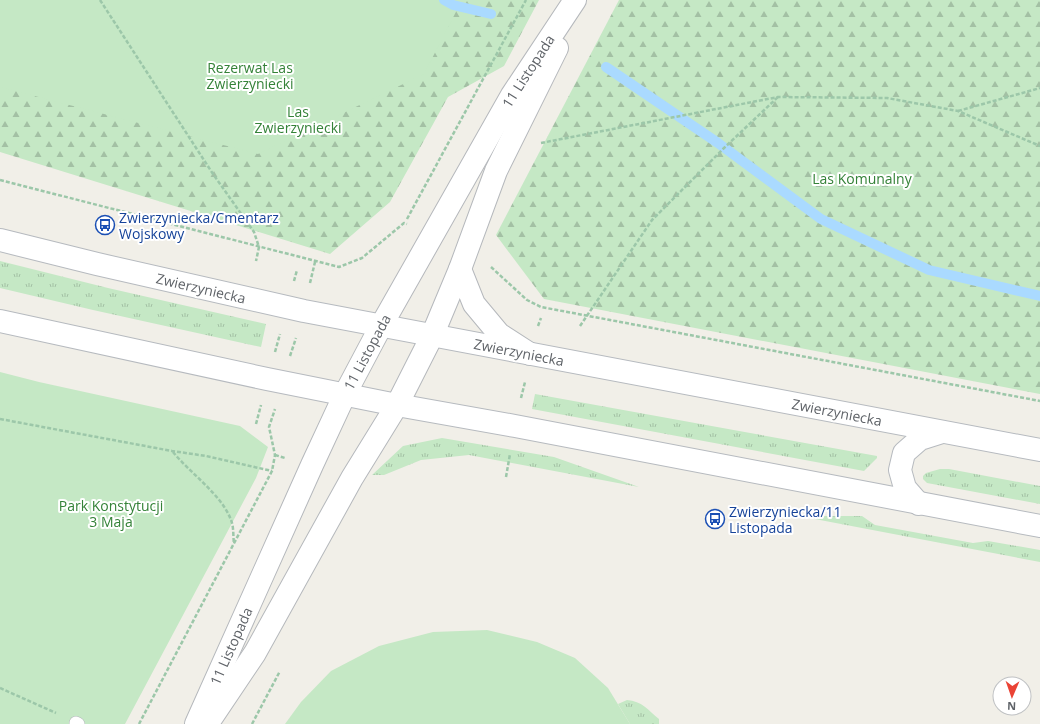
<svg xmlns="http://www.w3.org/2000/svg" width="1040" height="724" viewBox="0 0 1040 724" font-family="'Open Sans',sans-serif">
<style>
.grass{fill:url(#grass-tufts)}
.forest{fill:url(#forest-firs)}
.park{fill:#c5e8c5}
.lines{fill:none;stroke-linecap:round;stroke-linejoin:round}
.stream{stroke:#aadaff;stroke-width:10}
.service-casing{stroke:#b5b8bc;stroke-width:14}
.tertiary-casing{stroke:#b5b8bc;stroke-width:24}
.secondary-casing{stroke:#b6babf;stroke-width:24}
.path{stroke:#9cc7a9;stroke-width:2.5;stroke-dasharray:4 2;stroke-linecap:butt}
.service{stroke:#fff;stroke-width:13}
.tertiary{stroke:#fff;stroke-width:22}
.secondary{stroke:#fff;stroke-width:22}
.labels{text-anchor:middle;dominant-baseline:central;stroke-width:4;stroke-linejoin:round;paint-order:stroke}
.park-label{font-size:14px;fill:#348238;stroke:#fff}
.street-label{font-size:14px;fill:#5f6368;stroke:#fff}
.transit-label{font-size:14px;fill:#164399;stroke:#fff;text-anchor:start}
</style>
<defs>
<pattern id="grass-tufts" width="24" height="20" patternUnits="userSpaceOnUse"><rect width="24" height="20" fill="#c5e8c5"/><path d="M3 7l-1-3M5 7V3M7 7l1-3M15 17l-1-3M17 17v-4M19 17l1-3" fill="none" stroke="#a3c0a4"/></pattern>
<pattern id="forest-firs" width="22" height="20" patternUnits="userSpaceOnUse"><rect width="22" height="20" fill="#c5e8c5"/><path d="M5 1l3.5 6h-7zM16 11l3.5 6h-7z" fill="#a3c0a4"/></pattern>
</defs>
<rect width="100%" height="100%" fill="#f1efe8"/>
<g class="grass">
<path d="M0 261 108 288 266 324 261 347 93 310 0 288Z"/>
<path d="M535 394 877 456V458L864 471 532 409Z"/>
<path d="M442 438 554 457 639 487 469 455 421 460 384 475H372L403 446Z"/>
<path d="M940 469H949L1040 486V504L927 483 923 479V476L926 473Z"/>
<path d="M799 516H862L875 525 973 543 988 541 1040 550V562Z"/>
<path d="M627 700C642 701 648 710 659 719V724H630L618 704Z"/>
</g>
<g class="forest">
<path d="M0 0H539L504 66 448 97 390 202 330 254 0 152Z"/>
<path d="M619 0H1040V394L544 299 496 235Z"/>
</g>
<g class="park">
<path d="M0 0H462L424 74 258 154 0 87Z"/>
<path d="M0 372 39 382 240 426 268 447 256 478 125 724H0Z"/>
<path d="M487 630 537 642 575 658 608 688 630 724H285L301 702 331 671 379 646 433 632Z"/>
</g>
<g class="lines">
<g class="stream">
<path d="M444 0 453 5 491 14"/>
<path d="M606 67 718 143 821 219 929 270 1040 296"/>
</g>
<g class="service-casing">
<path id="service" d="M76 723 78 724"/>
</g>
<g class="tertiary-casing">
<g id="tertiary">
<path d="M460 269 474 304 499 334 530 354"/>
<path d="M208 723 255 653 352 478 397 405 432 336 460 269 496 171 557 48"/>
<path d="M196 724 312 465 345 394 381 326 512 95 575 0"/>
</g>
</g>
<g class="secondary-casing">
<g id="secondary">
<path d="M0 240 97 264 304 311 1040 450"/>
<path d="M0 321 267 379 397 405 515 426 1040 526"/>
<path d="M919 504 905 488 900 470 904 453 920 439 942 432"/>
</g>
</g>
<g class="path">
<path d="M100 0 213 174 254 232 259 247 256 261"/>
<path d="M958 111 1040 88"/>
<path d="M541 143 778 97 887 98 958 111 1040 146"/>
<path d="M0 180 339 267 362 258 404 223 407 224"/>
<path d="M407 219 526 0"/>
<path d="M491 267 527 300 541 307 1040 401"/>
<path d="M294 281 297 270"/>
<path d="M310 283 315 262"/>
<path d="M538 326 541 318"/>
<path d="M580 326 652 220 724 148 778 97"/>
<path d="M275 352 280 334"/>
<path d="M290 356 296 338"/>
<path d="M521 398 525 382"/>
<path d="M0 419 172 451 206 456 272 471"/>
<path d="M256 424 261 405"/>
<path d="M173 452C190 473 222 495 231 520 234 527 233 537 234 544"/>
<path d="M275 455 285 458"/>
<path d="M506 477 510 454"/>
<path d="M0 688 56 713"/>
<path d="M139 724 272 471 275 455 269 427 275 409"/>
<path d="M252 724 280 671"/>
</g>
<use href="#service" class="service"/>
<use href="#tertiary" class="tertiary"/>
<use href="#secondary" class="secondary"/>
</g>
<defs>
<g id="bus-ring" transform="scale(1)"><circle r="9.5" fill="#fff" stroke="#1a4fb4" stroke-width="1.5"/><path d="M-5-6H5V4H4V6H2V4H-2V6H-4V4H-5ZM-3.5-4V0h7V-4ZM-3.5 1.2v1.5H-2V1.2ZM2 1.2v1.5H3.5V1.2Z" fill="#1a4fb4"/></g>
</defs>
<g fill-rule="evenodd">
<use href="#bus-ring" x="105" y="225"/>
<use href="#bus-ring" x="715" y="519"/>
</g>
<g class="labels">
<g class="park-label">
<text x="250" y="67">Rezerwat Las<tspan x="250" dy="16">Zwierzyniecki</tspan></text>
<text x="298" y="111">Las<tspan x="298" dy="16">Zwierzyniecki</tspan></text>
<text x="862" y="178">Las Komunalny</text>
<text x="111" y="505">Park Konstytucji<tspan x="111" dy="16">3 Maja</tspan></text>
</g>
<g class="street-label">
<text transform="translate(528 71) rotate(-57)">11 Listopada</text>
<text transform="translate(201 288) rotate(13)">Zwierzyniecka</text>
<text transform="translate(367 352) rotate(-62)">11 Listopada</text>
<text transform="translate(519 352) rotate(11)">Zwierzyniecka</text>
<text transform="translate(837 412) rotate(11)">Zwierzyniecka</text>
<text transform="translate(231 646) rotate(-66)">11 Listopada</text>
</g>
<g class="transit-label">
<text x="119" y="217">Zwierzyniecka/Cmentarz<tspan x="119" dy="16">Wojskowy</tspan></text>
<text x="729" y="511">Zwierzyniecka/11<tspan x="729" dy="16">Listopada</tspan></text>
</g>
</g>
<g transform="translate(1012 696) rotate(182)"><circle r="19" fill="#ffffff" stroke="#bfc1c3"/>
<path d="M0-3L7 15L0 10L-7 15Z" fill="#ea4335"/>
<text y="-6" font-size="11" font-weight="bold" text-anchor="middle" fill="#5f6368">N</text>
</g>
</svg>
